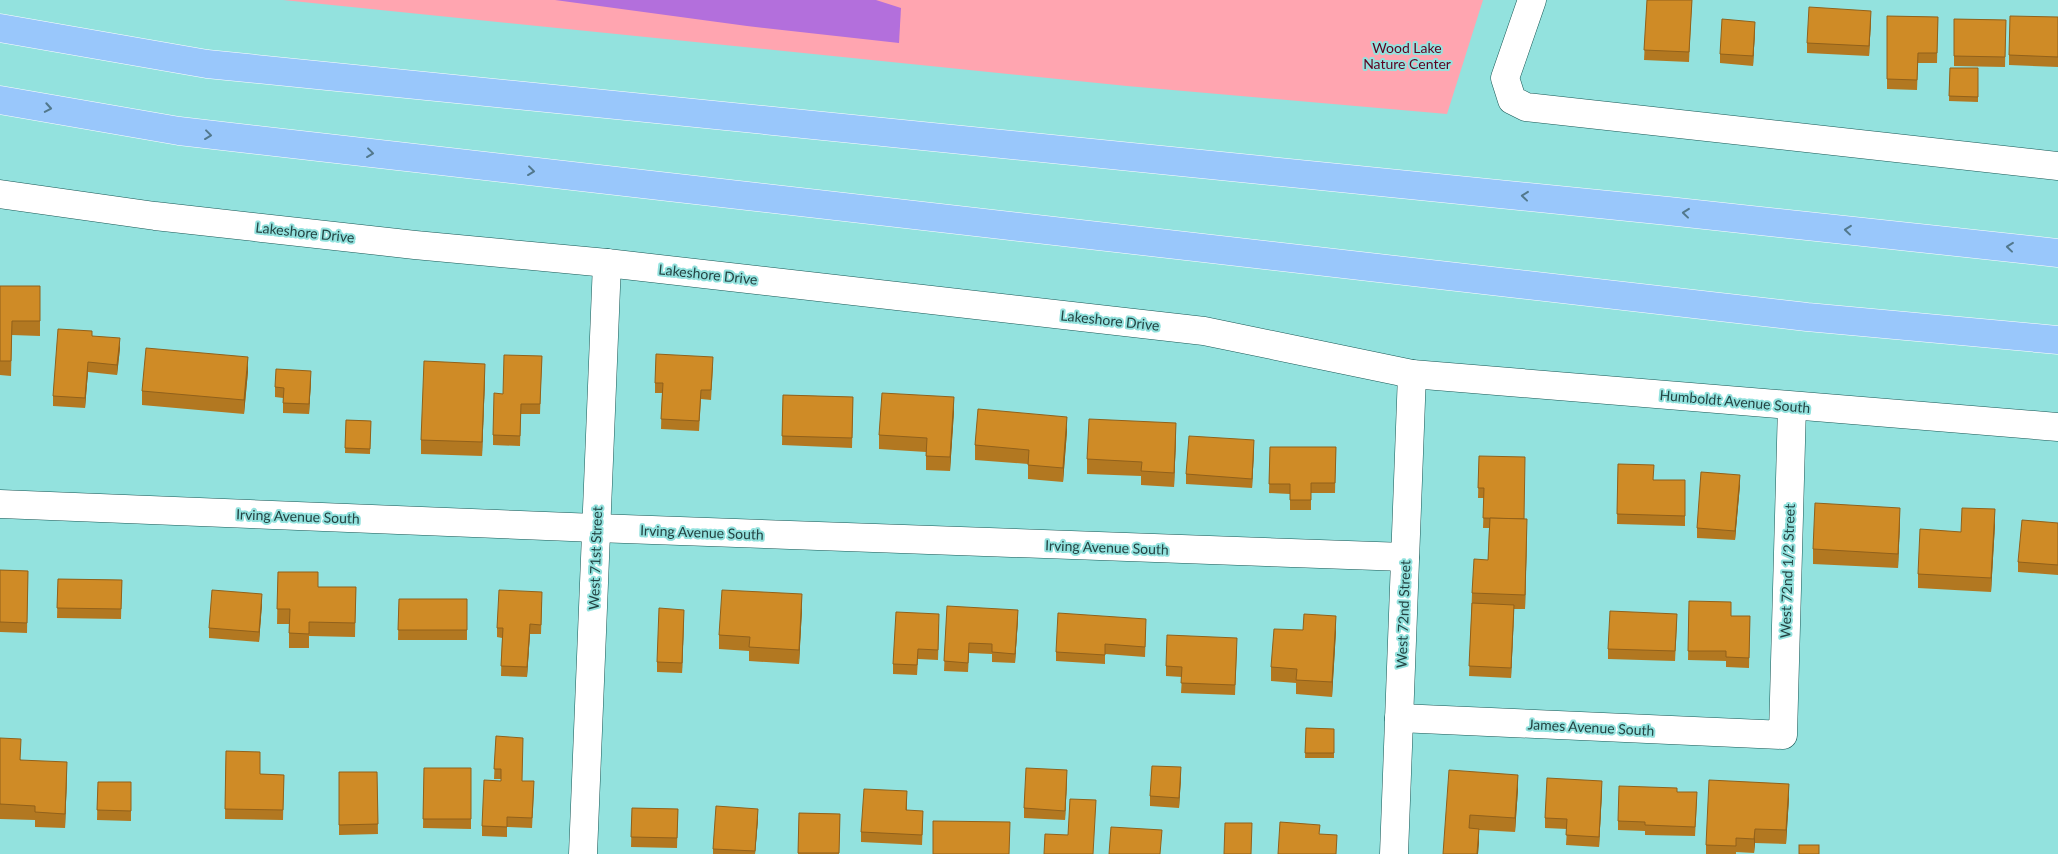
<svg xmlns="http://www.w3.org/2000/svg" width="2058" height="854" viewBox="0 0 2058 854" font-family="Lato,sans-serif">
<style>
.green{fill:#ffa5b0}
.water{fill:#b36fdc}
.lines{fill:none;stroke-linecap:round;stroke-linejoin:round}
.street-casing{stroke:#185755;stroke-width:29}
.highway-casing{stroke:#fff;stroke-width:29}
.street{stroke:#fff;stroke-width:28}
.highway{stroke:#99c7fb;stroke-width:28}
.wall{fill:#b27821}
.shaded-wall{fill:#91611b}
.building{fill:#cf8b26;stroke:#91611b}
.oneway{stroke:#52788c}
.labels{text-anchor:middle;dominant-baseline:central;stroke-width:4;stroke-linejoin:round;paint-order:stroke}
.park-label{font-size:14px;fill:#5d021f;stroke:#93e2de}
.street-label{font-size:14px;fill:#234342;stroke:#93e2de}
</style>
<rect width="100%" height="100%" fill="#93e2de"/>
<path class="green" d="M283 0H1483L1447 114 1127 86Z"/>
<path class="water" d="M555 0H876L901 8 899 43 747 26Z"/>
<g class="lines">
<g class="street-casing">
<g id="street">
<path d="M1532 0 1505 78 1512 100 1526 107 2058 166"/>
<path d="M0 194 155 216 415 245 607 263 1204 331 1412 374 2058 427"/>
<path d="M0 504 596 528 1405 557"/>
<path d="M1399 718 1783 735 1792 406"/>
<path d="M583 854 607 263"/>
<path d="M1394 854 1412 374"/>
</g>
</g>
<g class="highway-casing">
<g id="highway">
<path d="M0 28 207 64 1668 211 2058 253"/>
<path d="M0 100 179 131 1807 317 2058 340"/>
</g>
</g>
<use href="#street" class="street"/>
<use href="#highway" class="highway"/>
</g>
<g class="wall">
<path d="M1647 0H1692L1689 62 1644 60Z"/>
<path d="M1887 16 1938 17 1937 63H1918L1917 90 1887 89Z"/>
<path d="M2058 17V67L2009 65V55Z"/>
<path d="M1954 19 2006 20 2005 67 1954 66Z"/>
<path d="M1871 20 1869 56 1807 53V43Z"/>
<path d="M1755 31 1753 66 1720 63V54Z"/>
<path d="M1950 68H1978V102L1949 101Z"/>
<path d="M0 286H40V336L12 335 11 376 0 375Z"/>
<path d="M92 336 120 348 117 375 88 372 85 408 53 406V396Z"/>
<path d="M542 356 540 414H521L520 446 493 445V435L503 394Z"/>
<path d="M713 367 711 400 701 399 699 431 661 429 662 393H655V383Z"/>
<path d="M248 371 244 414 142 405V391Z"/>
<path d="M485 378 482 456 421 454V440Z"/>
<path d="M311 381 309 414 283 413V398L275 397V387Z"/>
<path d="M783 395 853 397 852 448 782 445Z"/>
<path d="M954 411 950 471 926 470V452L879 449V435Z"/>
<path d="M346 420 371 421 370 454 345 453Z"/>
<path d="M1067 431 1063 482 1028 479V464L975 460V445Z"/>
<path d="M1176 438 1174 487 1141 485V476L1087 474V459Z"/>
<path d="M1270 447H1336L1335 493H1311V510H1290V494L1269 493Z"/>
<path d="M1254 450 1252 488 1186 484V474Z"/>
<path d="M1479 456 1524 519 1527 534 1525 609H1514L1511 678 1469 676 1472 593 1488 560 1489 528H1483L1484 498H1478Z"/>
<path d="M1618 464 1654 480H1685V526L1617 524Z"/>
<path d="M1740 485 1735 540 1697 538V528Z"/>
<path d="M1900 522 1898 568 1813 564V549Z"/>
<path d="M2058 523V575L2018 572V562Z"/>
<path d="M1995 524 1991 592 1918 588V574L1961 532Z"/>
<path d="M0 570 28 571 27 633 0 632Z"/>
<path d="M278 572 318 587H356L355 637 309 636V648H289V624H277Z"/>
<path d="M58 579 122 580 121 619 57 618Z"/>
<path d="M399 599H467V640H398Z"/>
<path d="M1689 601 1731 616H1750L1749 668 1726 667V661L1688 660Z"/>
<path d="M542 602 541 634H530L527 677 501 676 502 638 497 637V628Z"/>
<path d="M262 604 259 642 209 638V628Z"/>
<path d="M947 606 1018 619 1015 663 992 662V654L969 653 968 672 944 671Z"/>
<path d="M802 609 799 664 749 661V651L719 649V635Z"/>
<path d="M684 620 682 673 657 672V662Z"/>
<path d="M939 624 938 660 918 659 917 675 893 674V664Z"/>
<path d="M1677 624 1675 661 1608 659V649Z"/>
<path d="M1146 628 1145 657 1105 654V664L1056 661V652Z"/>
<path d="M1303 630 1336 631 1332 697 1296 694V683L1271 681V667Z"/>
<path d="M1237 648 1235 695 1181 693 1182 677 1166 676V666Z"/>
<path d="M1306 728 1334 729V758H1305Z"/>
<path d="M496 736 522 781 534 791 532 828 507 827V837L482 836V826L501 781V779H494Z"/>
<path d="M0 738 21 760 67 776 65 828 35 827V820L0 819Z"/>
<path d="M226 751 260 774 284 775 283 820 225 819Z"/>
<path d="M424 768H471V829L423 828Z"/>
<path d="M1449 770 1518 789 1515 832 1479 830 1478 854Z"/>
<path d="M339 772H377L378 834 339 835Z"/>
<path d="M1181 777 1179 808 1150 806V796Z"/>
<path d="M1067 780 1065 820 1024 818V808Z"/>
<path d="M98 782H131V821L97 820Z"/>
<path d="M1602 791 1599 847 1566 845 1567 829 1545 828V818Z"/>
<path d="M1677 792 1697 802 1695 836 1645 835V831L1618 830V821Z"/>
<path d="M1789 798 1786 844 1755 843 1754 853 1736 852V854H1706V845Z"/>
<path d="M907 801V810L923 821 922 845 861 842V832Z"/>
<path d="M632 808 678 809 677 848 631 847Z"/>
<path d="M799 813 840 814 839 854H798Z"/>
<path d="M758 819 755 854H713V849Z"/>
</g>
<g class="shaded-wall">
<path d="M1871 11V20L1869 56V46Z"/>
<path d="M1755 22V31L1753 66V56Z"/>
<path d="M120 338V348L117 375V365Z"/>
<path d="M248 357V371L244 414V400Z"/>
<path d="M88 362V372L85 408V398Z"/>
<path d="M485 364V378L482 456V442Z"/>
<path d="M311 371V381L309 414V404Z"/>
<path d="M954 397V411L950 471V457Z"/>
<path d="M1067 417V431L1063 482V468Z"/>
<path d="M1176 423V438L1174 487V473Z"/>
<path d="M1254 440V450L1252 488V479Z"/>
<path d="M1740 475V485L1735 540V531Z"/>
<path d="M1900 508V522L1898 568V554Z"/>
<path d="M1995 509V524L1991 592V578Z"/>
<path d="M1527 519V534L1525 609V595Z"/>
<path d="M262 594V604L259 642V632Z"/>
<path d="M802 594V609L799 664V650Z"/>
<path d="M1514 605V615L1511 678V668Z"/>
<path d="M684 610V620L682 673V663Z"/>
<path d="M1018 610V619L1015 663V654Z"/>
<path d="M1336 616V631L1332 697V682Z"/>
<path d="M530 624V634L527 677V667Z"/>
<path d="M67 762V776L65 828V814Z"/>
<path d="M1181 767V777L1179 808V798Z"/>
<path d="M1067 770V780L1065 820V811Z"/>
<path d="M1518 775V789L1515 832V818Z"/>
<path d="M1602 781V791L1599 847V837Z"/>
<path d="M1789 784V798L1786 844V830Z"/>
<path d="M758 809V819L755 854V851Z"/>
<path d="M1479 829V843L1478 854H1477Z"/>
<path d="M1755 829V843L1754 853V839Z"/>
</g>
<g class="building">
<path d="M1647 0H1692L1689 52 1644 50Z"/>
<path d="M1809 7 1871 11 1869 46 1807 43Z"/>
<path d="M1887 16 1938 17 1937 53H1918L1917 80 1887 79Z"/>
<path d="M2010 16 2058 17V57L2009 55Z"/>
<path d="M1722 19 1755 22 1753 56 1720 54Z"/>
<path d="M1954 19 2006 20 2005 57 1954 56Z"/>
<path d="M1950 68H1978V97L1949 96Z"/>
<path d="M0 286H40V321H12L11 361H0Z"/>
<path d="M58 329 92 331V336L120 338 117 365 88 362 85 398 53 396Z"/>
<path d="M146 348 248 357 244 400 142 391Z"/>
<path d="M656 354 713 357 711 390H701L699 421 661 419 663 383H655Z"/>
<path d="M504 355 542 356 540 404H521L520 436 493 435 494 393 503 394Z"/>
<path d="M424 361 485 364 482 442 421 440Z"/>
<path d="M276 369 311 371 309 404 283 403 284 388 275 387Z"/>
<path d="M882 393 954 397 950 457 926 456 927 438 879 435Z"/>
<path d="M783 395 853 397 852 438 782 436Z"/>
<path d="M978 409 1067 417 1063 468 1028 465 1029 450 975 445Z"/>
<path d="M1089 419 1176 423 1174 473 1141 471 1142 462 1087 459Z"/>
<path d="M346 420 371 421 370 449 345 448Z"/>
<path d="M1189 436 1254 440 1252 479 1186 474Z"/>
<path d="M1270 447H1336L1335 483H1311V500H1290V484H1269Z"/>
<path d="M1479 456 1525 457 1524 519 1483 518 1484 488H1478Z"/>
<path d="M1618 464 1654 465 1653 480H1685V516L1617 514Z"/>
<path d="M1701 472 1740 475 1735 531 1697 528Z"/>
<path d="M1815 503 1900 508 1898 554 1813 549Z"/>
<path d="M1962 508 1995 509 1991 578 1918 574 1920 529 1961 532Z"/>
<path d="M1490 518 1527 519 1525 595 1472 593 1474 559 1488 560Z"/>
<path d="M2022 520 2058 523V565L2018 562Z"/>
<path d="M0 570 28 571 27 623 0 622Z"/>
<path d="M278 572H318V587H356L355 623 309 622V634L289 633 290 609H277Z"/>
<path d="M58 579 122 580 121 609 57 608Z"/>
<path d="M212 590 262 594 259 632 209 628Z"/>
<path d="M499 590 542 592 541 625 530 624 527 667 501 666 503 628H497Z"/>
<path d="M722 590 802 594 799 650 749 647 750 637 719 635Z"/>
<path d="M399 599H467V630H398Z"/>
<path d="M1689 601 1731 602V616H1750L1749 658 1726 657V651H1688Z"/>
<path d="M1472 603 1514 605 1511 668 1469 666Z"/>
<path d="M947 606 1018 610 1015 654 992 652V644L969 643 968 663 944 661Z"/>
<path d="M659 608 684 610 682 663 657 662Z"/>
<path d="M1610 611 1677 614 1675 651 1608 649Z"/>
<path d="M896 612 939 614 938 650 918 649 917 665 893 664Z"/>
<path d="M1058 613 1146 619 1145 647 1105 644V655L1056 652Z"/>
<path d="M1304 614 1336 616 1332 682 1296 680 1297 669 1271 667 1274 629 1303 630Z"/>
<path d="M1167 635 1237 638 1235 685 1181 683 1182 667 1166 666Z"/>
<path d="M1306 728 1334 729V753H1305Z"/>
<path d="M496 736 523 738 522 781H534L532 818 507 817V827L482 826 484 780 501 781V769H494Z"/>
<path d="M0 738 21 739 20 760 67 762 65 814 35 812V806L0 804Z"/>
<path d="M226 751 260 752V774L284 775 283 810 225 809Z"/>
<path d="M1152 766 1181 767 1179 798 1150 796Z"/>
<path d="M424 768H471V819H423Z"/>
<path d="M1026 768 1067 770 1065 811 1024 808Z"/>
<path d="M1449 770 1518 775 1515 818 1470 815 1469 828 1479 829 1477 854H1443Z"/>
<path d="M339 772H377L378 824 339 825Z"/>
<path d="M1547 778 1602 781 1599 837 1566 835 1567 819 1545 818Z"/>
<path d="M1709 780 1789 784 1786 830 1755 829 1754 839 1736 838V846L1706 845Z"/>
<path d="M98 782H131V811L97 810Z"/>
<path d="M1619 786 1677 788V792H1697L1695 827 1645 825V822L1618 821Z"/>
<path d="M864 789 907 791 906 810 923 811 922 835 861 832Z"/>
<path d="M1070 799 1096 800 1093 854H1044L1045 834 1068 835Z"/>
<path d="M716 806 758 809 755 851 713 849Z"/>
<path d="M632 808 678 809 677 838 631 837Z"/>
<path d="M799 813 840 814 839 853H798Z"/>
<path d="M933 821 1010 822 1009 854H933Z"/>
<path d="M1280 822 1320 825 1319 834 1337 835 1336 854H1278Z"/>
<path d="M1225 823H1252L1251 854H1224Z"/>
<path d="M1111 827 1162 830 1160 854H1109Z"/>
<rect x="1799" y="845" width="20" height="9"/>
</g>
<defs><path id="oneway-chevron" d="M-2-3.5L2.5 0L-2 3.5" fill="none" stroke-width="1.6" stroke-linecap="round" stroke-linejoin="round" transform="scale(1.25)"/></defs>
<g class="oneway">
<use href="#oneway-chevron" transform="translate(48 108) rotate(10)"/>
<use href="#oneway-chevron" transform="translate(208 135) rotate(7)"/>
<use href="#oneway-chevron" transform="translate(370 153) rotate(7)"/>
<use href="#oneway-chevron" transform="translate(531 171) rotate(7)"/>
<use href="#oneway-chevron" transform="translate(1525 196) rotate(-174)"/>
<use href="#oneway-chevron" transform="translate(1686 213) rotate(-174)"/>
<use href="#oneway-chevron" transform="translate(1848 230) rotate(-174)"/>
<use href="#oneway-chevron" transform="translate(2010 247) rotate(-174)"/>
</g>
<g class="labels">
<g class="park-label">
<text x="1407" y="47">Wood Lake<tspan x="1407" dy="16">Nature Center</tspan></text>
</g>
<g class="street-label">
<text transform="translate(305 232) rotate(6)">Lakeshore Drive</text>
<text transform="translate(708 274) rotate(6)">Lakeshore Drive</text>
<text transform="translate(1110 320) rotate(6)">Lakeshore Drive</text>
<text transform="translate(1735 401) rotate(5)">Humboldt Avenue South</text>
<text transform="translate(298 516) rotate(2)">Irving Avenue South</text>
<text transform="translate(702 532) rotate(2)">Irving Avenue South</text>
<text transform="translate(1107 547) rotate(2)">Irving Avenue South</text>
<text transform="translate(595 558) rotate(-88)">West 71st Street</text>
<text transform="translate(1787 571) rotate(-88)">West 72nd 1/2 Street</text>
<text transform="translate(1403 614) rotate(-88)">West 72nd Street</text>
<text transform="translate(1591 727) rotate(3)">James Avenue South</text>
</g>
</g>
</svg>
